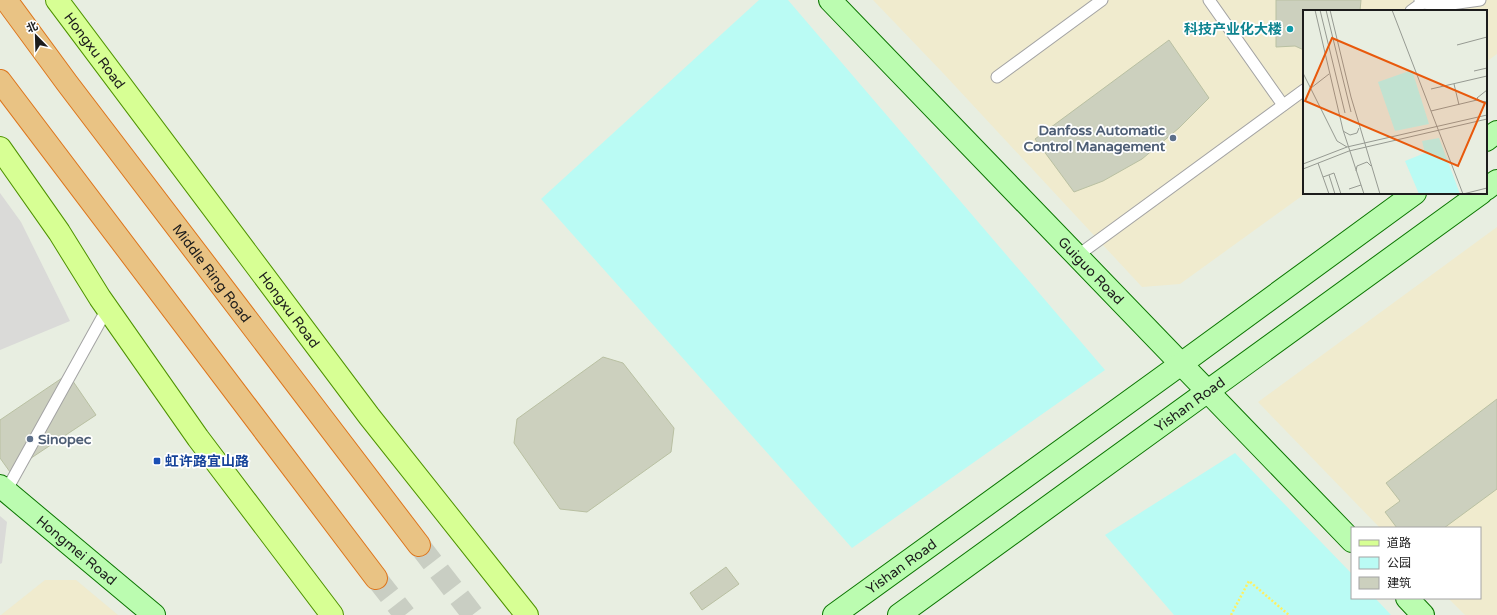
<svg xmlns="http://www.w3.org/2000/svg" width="1497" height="615" viewBox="0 0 1497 615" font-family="'Varela Round','Noto Sans SC',sans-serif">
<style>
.residential{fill:#dadad8}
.commercial{fill:#f0ebce}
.park{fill:#bafbf4}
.building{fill:#ccd0be;stroke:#b9c0a2}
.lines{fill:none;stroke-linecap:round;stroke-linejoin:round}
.highway-tunnel{stroke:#c9cec3;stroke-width:22;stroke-dasharray:22 11;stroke-linecap:butt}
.lane-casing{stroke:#a3a3a3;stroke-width:13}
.secondary-casing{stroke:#0b7500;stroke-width:24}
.primary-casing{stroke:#4e9300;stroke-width:24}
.highway-casing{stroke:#dd751c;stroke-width:24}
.path{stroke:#fff060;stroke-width:2.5;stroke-dasharray:2 2;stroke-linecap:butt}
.lane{stroke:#fff;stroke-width:11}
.secondary{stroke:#bbfcb0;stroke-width:22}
.primary{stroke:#d7ff94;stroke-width:22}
.highway{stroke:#e9c384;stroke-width:22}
.culture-dot{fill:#0f9aa8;stroke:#fff;stroke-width:1.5}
.service-dot{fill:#5c6f8a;stroke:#fff;stroke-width:1.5}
.transit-dot{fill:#1a4fb4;stroke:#fff;stroke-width:1.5}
.labels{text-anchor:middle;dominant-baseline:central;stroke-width:3.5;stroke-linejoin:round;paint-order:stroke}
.culture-label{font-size:14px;font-weight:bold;fill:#0d838f;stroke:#fff;text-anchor:end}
.street-label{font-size:14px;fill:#1c1c1c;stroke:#fff}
.service-label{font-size:14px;font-weight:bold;fill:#4e5e75;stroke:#fff;text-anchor:end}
.transit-label{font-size:14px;font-weight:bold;fill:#164399;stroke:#fff;text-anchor:start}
.inset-road{fill:none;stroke:#969a92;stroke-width:1}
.view{fill:#e8590c;fill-opacity:0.15;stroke:#e8590c;stroke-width:2}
.inset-edge{fill:none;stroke:#1c1c1c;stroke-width:2}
</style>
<rect width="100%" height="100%" fill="#e8eee1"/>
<g class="residential">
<path d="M0 193 21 222 70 321 0 350Z"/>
<path d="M0 516 7 522 2 563 0 564Z"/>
</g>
<g class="commercial">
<path d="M873 0H1497V54L1486 62V11H1304V193H1306L1180 284 1142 287 943 73Z"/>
<path d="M1497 227V615H1465L1448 598H1480V528H1380L1258 402Z"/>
<path d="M45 580H76L118 615H1Z"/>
</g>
<g class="park">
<path d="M759 0H788L1105 370 852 548 541 199Z"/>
<path d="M1235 453 1352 574V598H1375L1391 615H1174L1105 535Z"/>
</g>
<g class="building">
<path d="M1276 0H1361L1360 11H1304V50L1295 46 1276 47Z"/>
<path d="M1169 40 1209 98 1179 128 1142 159 1103 181 1074 192 1035 139Z"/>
<path d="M603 357 623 363 674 428 671 452 587 512 560 509 514 443 517 419Z"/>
<path d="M68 374 96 415 10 472 0 458V420Z"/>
<path d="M1497 399V489L1444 528H1397L1385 512 1400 501 1386 483Z"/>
<path d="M726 567 739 584 702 610 690 593Z"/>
</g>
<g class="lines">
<g class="highway-tunnel">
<path d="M419 545 473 615"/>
<path d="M376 578 405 615"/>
</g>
<g class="lane-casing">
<g id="lane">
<path d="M1209 0 1283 105"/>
<path d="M1420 0 1422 3 1444 5 1480 0"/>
<path d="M1411 11 1422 3"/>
<path d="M997 77 1102 0"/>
<path d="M1077 256 1304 90"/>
<path d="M6 491 107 309"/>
</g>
</g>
<g class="secondary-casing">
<g id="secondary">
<path id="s1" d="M830 0 1352 541"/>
<path d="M1486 140 1497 132"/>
<path d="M1486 189 1497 181"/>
<path id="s2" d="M0 486 154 615"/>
<path d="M1407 598 1423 615"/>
<path id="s3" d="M834 615 1181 364 1415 193"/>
<path id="s4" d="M899 615 1481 193"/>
</g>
</g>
<g class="primary-casing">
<g id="primary">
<path id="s5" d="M57 0 369 416 527 615"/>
<path d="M0 148 59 232 100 298 198 438 332 615"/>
</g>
</g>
<g class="highway-casing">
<g id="highway">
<path id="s6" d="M6 0 67 83 419 545"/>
<path d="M0 81 376 578"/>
</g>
</g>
<path class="path" d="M1231 615 1249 581 1289 615"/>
<use href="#lane" class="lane"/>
<use href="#secondary" class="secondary"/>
<use href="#primary" class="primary"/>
<use href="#highway" class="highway"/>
</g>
<circle class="culture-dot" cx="1290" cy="29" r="4"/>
<g class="service-dot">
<circle cx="1173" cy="138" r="4"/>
<circle cx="30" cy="439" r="4"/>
</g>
<rect class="transit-dot" x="153" y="457" width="8" height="8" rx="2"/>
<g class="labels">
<g class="culture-label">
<text x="1282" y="29">科技产业化大楼</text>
</g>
<g class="street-label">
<text stroke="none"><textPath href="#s5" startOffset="63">Hongxu Road</textPath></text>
<text stroke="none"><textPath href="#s1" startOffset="376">Guiguo Road</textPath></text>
<text stroke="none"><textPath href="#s6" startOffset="342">Middle Ring Road</textPath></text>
<text stroke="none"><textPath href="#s5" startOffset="387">Hongxu Road</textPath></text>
<text stroke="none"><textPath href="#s4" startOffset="359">Yishan Road</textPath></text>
<text stroke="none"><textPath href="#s2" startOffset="100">Hongmei Road</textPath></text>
<text stroke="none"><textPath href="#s3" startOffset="83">Yishan Road</textPath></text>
</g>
<g class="service-label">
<text x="1165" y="130">Danfoss Automatic<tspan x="1165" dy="16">Control Management</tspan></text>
<text x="38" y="439" text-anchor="start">Sinopec</text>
</g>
<g class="transit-label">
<text x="165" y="461">虹许路宜山路</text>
</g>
</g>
<g transform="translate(1303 10)">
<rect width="184" height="184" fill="#e8eee1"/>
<path d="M109 60 126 114 92 121 75 72ZM136 128 157 184H116L102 151 122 143 119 131Z" fill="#bafbf4"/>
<path class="inset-road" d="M12 0 40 120 61 184M17 0 42 103M23 0 48 102M27 0 48 87 77 184M89 0 160 184M154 35 184 27M171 61 184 58M0 63 34 131 44 137M151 74 156 95M8 78 26 64M128 79 184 66M184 80 174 88 177 91 184 92M128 101 174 90M40 121 47 125 54 123 56 118M15 153 26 184M0 154 44 137 184 105M0 159 46 141 184 109M53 161 54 156 64 152 68 156M26 165 32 184M20 167 31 163 38 184M46 179 58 175M160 184 184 178"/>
<path class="view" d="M29 28 182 93 155 156 2 91Z"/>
<rect width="184" height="184" class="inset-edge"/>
</g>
<rect x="1351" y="527" width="130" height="72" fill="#ffffff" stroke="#a4a4a4"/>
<rect x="1359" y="540" width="20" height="6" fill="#d7ff94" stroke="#a4a4a4"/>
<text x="1387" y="547" font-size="12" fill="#1c1c1c">道路</text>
<rect x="1359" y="557" width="20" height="12" fill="#bafbf4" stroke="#a4a4a4"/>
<text x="1387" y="567" font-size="12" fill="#1c1c1c">公园</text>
<rect x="1359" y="577" width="20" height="12" fill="#ccd0be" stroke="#a4a4a4"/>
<text x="1387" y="587" font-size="12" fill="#1c1c1c">建筑</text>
<g transform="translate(36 36) rotate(337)" stroke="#ffffff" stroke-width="3" paint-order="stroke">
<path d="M0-3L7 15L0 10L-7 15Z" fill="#1c1c1c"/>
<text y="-6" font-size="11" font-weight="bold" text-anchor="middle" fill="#1c1c1c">北</text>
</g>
</svg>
